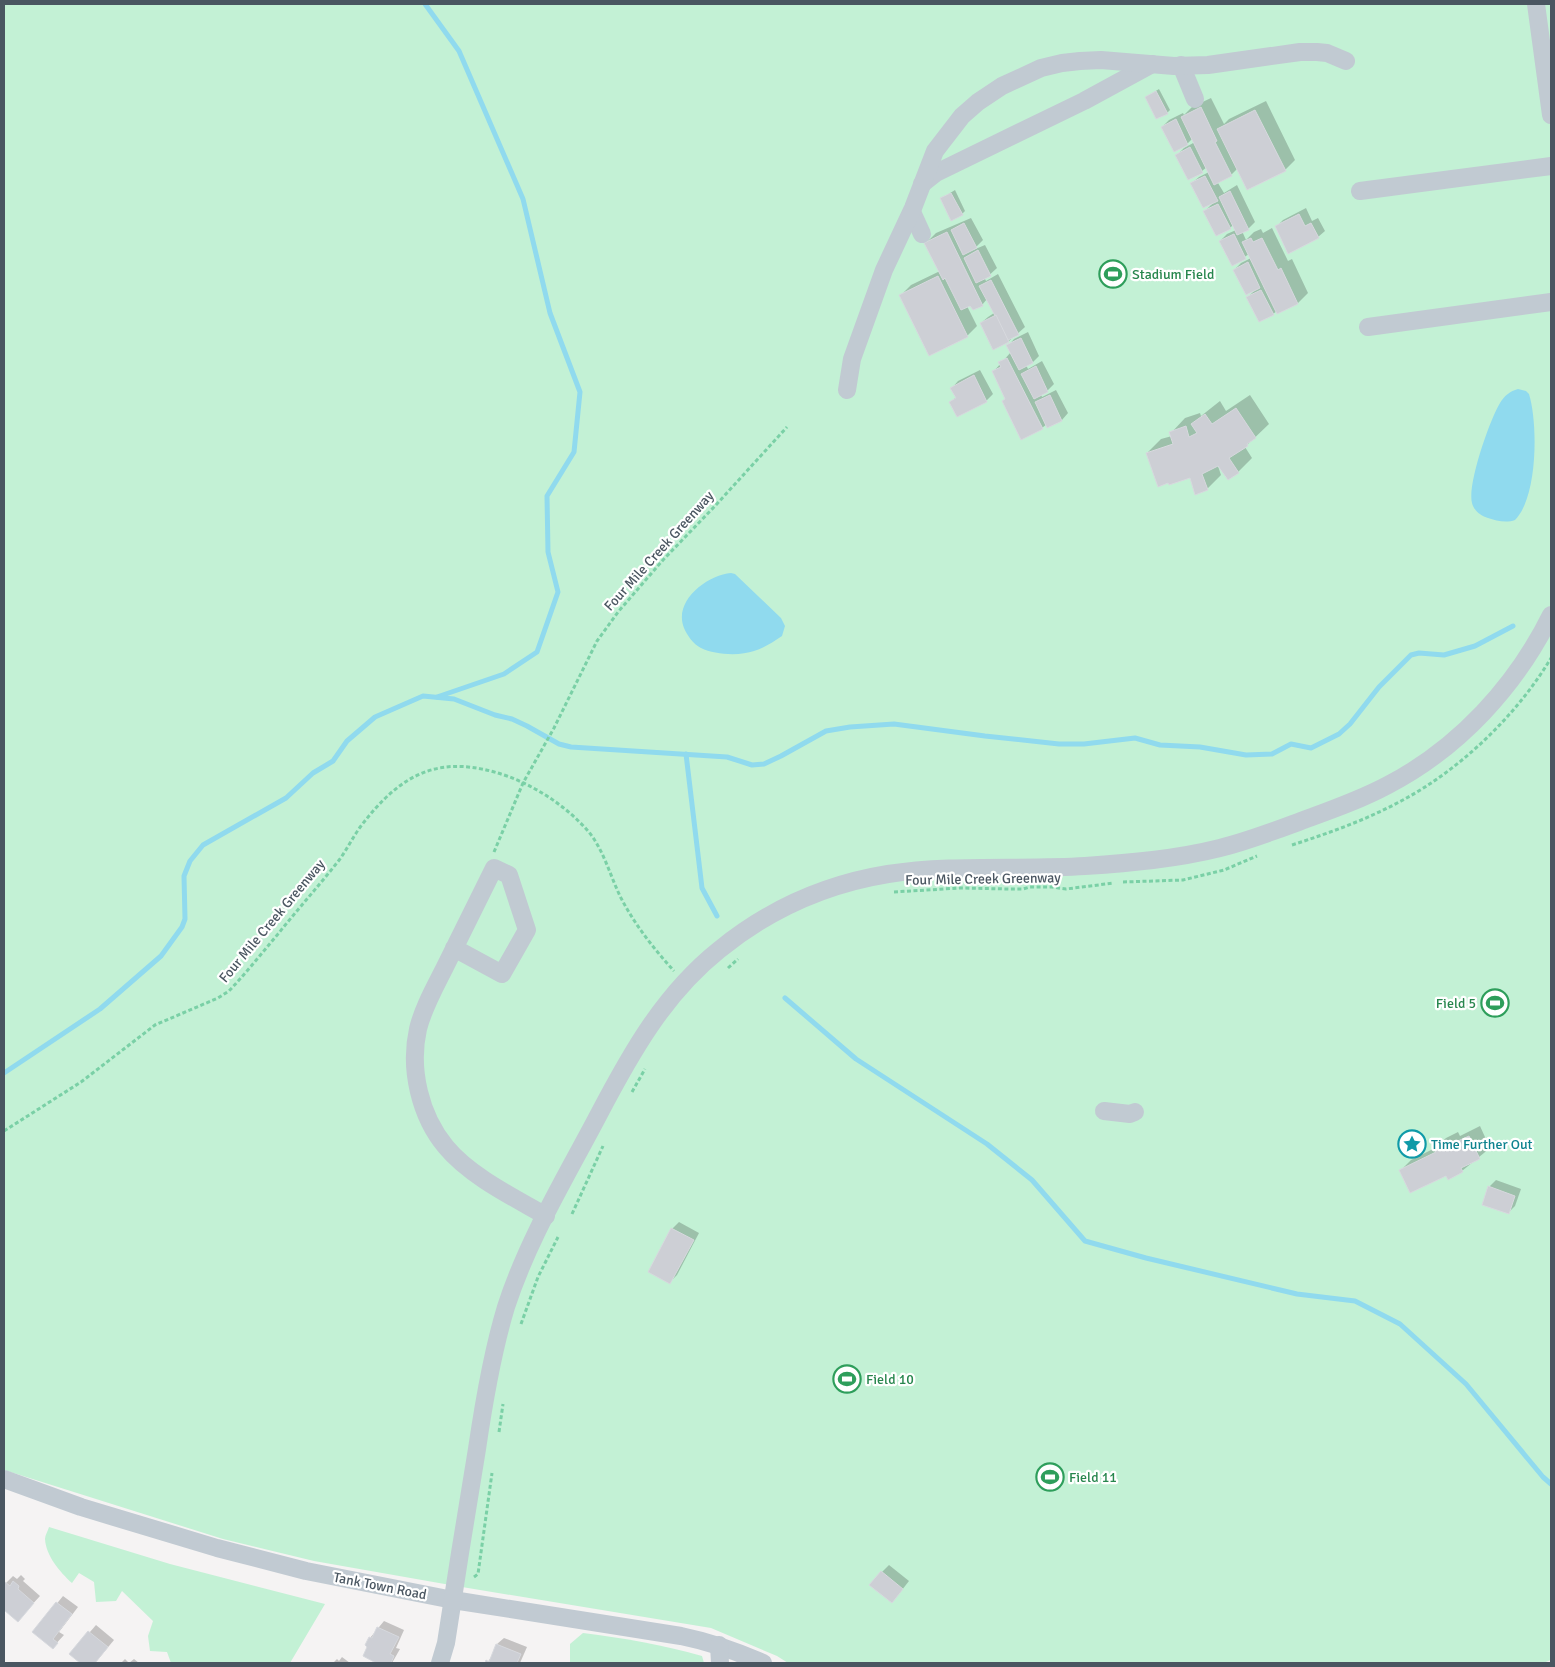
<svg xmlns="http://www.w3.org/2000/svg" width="1555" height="1667" viewBox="0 0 1555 1667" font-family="Signika,sans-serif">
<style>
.green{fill:#c3f1d5}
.water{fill:#90daee}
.shadow{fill:#0003}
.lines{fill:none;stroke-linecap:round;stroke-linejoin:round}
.stream{stroke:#90daee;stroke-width:5}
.building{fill:#cdcfd5;stroke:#d7d9de}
.path{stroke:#7ad0a6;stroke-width:3;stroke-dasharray:4 2.5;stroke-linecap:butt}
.minor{stroke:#c1cad2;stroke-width:18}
.labels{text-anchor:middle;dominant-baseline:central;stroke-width:4.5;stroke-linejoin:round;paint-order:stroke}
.leisure-label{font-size:14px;fill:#27864d;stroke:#fff;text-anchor:start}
.street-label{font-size:14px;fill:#4a5661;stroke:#fff}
.culture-label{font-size:14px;fill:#0d838f;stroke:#fff;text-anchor:start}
</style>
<rect width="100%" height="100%" fill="#f5f3f3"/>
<g class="green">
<path d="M4 4H1551V1660L1543 1663H788L777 1656 711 1628 456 1586 314 1561 223 1539 4 1470Z"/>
<path d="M49 1527 170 1564 325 1604 290 1663H171L167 1652 150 1651 148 1636 153 1621 122 1591 116 1601 96 1602 94 1582 79 1573 72 1583C60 1572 46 1556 45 1539 45 1535 48 1531 49 1527Z"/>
<path d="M583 1633C624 1638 663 1645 702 1656L704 1663H570V1644Z"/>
</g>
<g class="water">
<path d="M1518 389 1526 391 1529 394C1538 423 1538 497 1515 520 1507 523 1496 521 1488 518 1481 516 1474 511 1472 503 1467 485 1490 419 1500 403 1504 396 1510 391 1518 389Z"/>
<path d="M731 573 735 574 781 618 785 626 782 636C773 642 764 648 754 651 740 656 715 655 701 648 693 644 687 635 684 628 673 601 707 575 731 573Z"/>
</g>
<g class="shadow">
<path d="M1159 89 1170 110 1167 113 1146 97Z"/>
<path d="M1211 98 1224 124 1229 119 1266 101 1295 160 1285 170 1238 168 1231 175 1218 183 1224 193 1237 185 1255 222 1248 229 1242 231 1246 240 1254 232 1261 229 1263 233 1272 228 1288 261 1292 259 1308 293 1298 303 1278 313 1277 311 1273 314 1248 297 1256 289 1234 270 1241 263 1251 258 1249 254 1232 265 1220 241 1227 234 1236 230 1234 224 1230 228 1205 211 1213 203 1192 183 1199 177 1209 172 1207 167 1202 171 1177 155 1184 148 1195 142 1193 138 1187 144 1162 127 1169 120 1183 113 1184 115 1192 107Z"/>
<path d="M955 190 965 211 962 214 942 198Z"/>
<path d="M1306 208 1312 221 1318 218 1325 231 1318 237 1276 227 1283 220Z"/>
<path d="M971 218 983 240 973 250 985 245 997 268 985 279 986 281 998 274 1025 327 1009 341 994 349 981 323 988 317 994 313 987 299 982 305 971 304 967 306 977 326 967 336 901 295 911 285 940 271 926 243 936 233Z"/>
<path d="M1028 332 1039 356 1033 362 1026 365 1028 369 1042 361 1054 384 1047 391 1041 394 1042 397 1056 390 1068 413 1062 420 1048 426 1047 424 1042 428 1006 398 993 372 1011 352 1008 346 1014 339Z"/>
<path d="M980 370 993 394 986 401 958 415 951 402 956 397 952 388 958 381Z"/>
<path d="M1250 395 1269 424 1245 447 1252 458 1238 472 1229 478 1217 463 1221 475 1207 489 1190 477 1147 453 1161 439 1172 436 1171 433 1185 418 1200 413 1201 416 1220 401 1226 411Z"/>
<path d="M1480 1126 1490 1148 1462 1171 1447 1174 1401 1170 1411 1160 1435 1148 1446 1138 1458 1132 1460 1136Z"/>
<path d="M1496 1180 1521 1189 1515 1206 1508 1213 1489 1187Z"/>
<path d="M679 1222 699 1233 677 1275 670 1282 672 1229Z"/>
<path d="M889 1565 909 1581 898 1595 882 1572Z"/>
<path d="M21 1575 25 1579 23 1581 40 1596 18 1620 4 1608V1585L13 1576 17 1579Z"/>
<path d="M63 1596 78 1607 59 1632 64 1635 53 1647 34 1632Z"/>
<path d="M384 1621 404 1630 396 1648 400 1649 392 1663H379L364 1656 370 1638Z"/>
<path d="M96 1625 114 1640 95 1663H82L71 1654Z"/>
<path d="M504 1638 527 1647 520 1663H487L492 1656 497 1644Z"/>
<path d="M342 1657 350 1663H333L337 1659 339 1661Z"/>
<path d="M125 1659 129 1663 134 1659 139 1663H121Z"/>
</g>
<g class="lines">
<g class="stream">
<path d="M425 4 459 51 523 199 550 313 580 392 574 452 547 496 548 552 558 592 537 652 504 674 437 697"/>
<path d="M686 754 702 888 717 916"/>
<path d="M785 998 856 1059 987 1144 1032 1180 1085 1241 1146 1258 1297 1294 1355 1301 1400 1324 1466 1384 1543 1477 1551 1484"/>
<path d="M4 1073 100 1009 161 956 182 927 185 919 184 876 190 861 203 845 286 798 313 773 333 761 347 741 375 717 423 696 454 699 495 715 512 719 527 726 559 744 571 747 727 757 752 765 764 764 781 756 826 731 850 727 894 724 985 736 1059 744H1084L1135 738 1160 745 1200 747 1246 755 1272 754 1291 744 1311 748 1339 734 1350 724 1379 687 1411 655 1419 653 1444 655 1475 646 1513 626"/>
</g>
</g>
<g class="building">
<path d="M1156 91 1168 114 1156 119 1145 97Z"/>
<path d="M1201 107 1217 141 1215 142 1232 176 1214 185 1181 117Z"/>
<path d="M1255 110 1286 171 1247 190 1217 129Z"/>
<path d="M1176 119 1188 145 1174 152 1161 127Z"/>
<path d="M1190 147 1203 173 1188 180 1175 155Z"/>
<path d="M1205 176 1218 201 1203 208 1190 183Z"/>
<path d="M1230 191 1249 230 1237 235 1219 197Z"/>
<path d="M951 193 963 215 951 221 940 198Z"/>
<path d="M1218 204 1231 229 1216 236 1203 211Z"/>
<path d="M1299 214 1305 226 1311 223 1319 238 1288 254 1275 226Z"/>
<path d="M964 223 977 248 963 255 951 230Z"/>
<path d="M947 232 983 306 973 310 970 306 961 310 945 278 943 280 924 243Z"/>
<path d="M1234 234 1246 259 1232 266 1219 241Z"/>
<path d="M1251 238 1253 242 1262 238 1278 270 1281 268 1298 304 1277 314 1242 242Z"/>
<path d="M978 250 991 276 976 283 964 258Z"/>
<path d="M1248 262 1260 288 1246 295 1233 270Z"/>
<path d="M938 276 968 337 929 356 899 295Z"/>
<path d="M991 280 1019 335 1008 340 979 286Z"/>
<path d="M1261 290 1274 315 1259 322 1246 297Z"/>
<path d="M996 315 1009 342 993 350 980 323Z"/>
<path d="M1021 338 1033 363 1019 370 1006 345Z"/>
<path d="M1007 358 1043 429 1021 440 1002 401 1005 399 992 371 1001 367 998 362Z"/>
<path d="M1036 366 1048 392 1034 399 1021 374Z"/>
<path d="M974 375 987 402 957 417 949 402 956 398 950 388Z"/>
<path d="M1050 395 1062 421 1047 428 1035 402Z"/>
<path d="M1236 408 1256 438 1247 444 1248 446 1229 458 1239 473 1228 480 1218 466 1202 474 1208 490 1195 495 1190 478 1169 485 1168 483 1158 487 1146 453 1173 444 1169 432 1186 426 1189 437 1197 433 1191 424 1205 414 1212 424Z"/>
<path d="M1469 1136 1480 1159 1461 1168 1463 1172 1448 1180 1446 1176 1410 1193 1399 1170 1436 1152 1434 1148 1447 1142 1449 1145Z"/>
<path d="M1488 1186 1515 1196 1509 1214 1482 1205Z"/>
<path d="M671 1228 694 1240 670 1284 648 1272Z"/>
<path d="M881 1571 903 1589 892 1603 869 1585Z"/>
<path d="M13 1581 19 1586 18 1589 34 1603 18 1622 4 1610V1583L5 1582 10 1586Z"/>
<path d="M56 1602 72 1614 53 1639 58 1643 53 1649 32 1632Z"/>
<path d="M377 1627 399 1637 390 1654 394 1656 391 1663H376L363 1656 367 1647 365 1645 369 1637 372 1638Z"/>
<path d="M88 1631 108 1647 95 1663H80L69 1654Z"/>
<path d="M496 1644 521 1654 517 1663H485L486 1660 489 1662Z"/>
</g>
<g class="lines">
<g class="path">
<path d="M1292 845C1329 833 1366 820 1401 801 1460 770 1517 715 1551 658"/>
<path d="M494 852 523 783 554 728 597 641 618 612 663 560 715 506 787 427"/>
<path d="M1123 882 1183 880 1224 870 1257 856"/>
<path d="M894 892 960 888 1009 889H1023L1030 887H1052L1066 889 1114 883"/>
<path d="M728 968 738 959"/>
<path d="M632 1092 645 1069"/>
<path d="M4 1131 81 1082 155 1025 218 998 229 991C246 973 262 953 278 934 297 910 317 888 336 864 346 852 352 838 361 826 402 772 441 753 507 776 537 787 567 807 588 831 604 850 610 876 621 898 635 925 654 949 674 971"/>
<path d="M572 1214 603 1146"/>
<path d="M521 1324 538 1277 558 1237"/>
<path d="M499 1432 503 1404"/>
<path d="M474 1577 478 1574 492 1473"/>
</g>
<g class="minor">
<path d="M1536 4 1551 115"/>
<path d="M1181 65 1195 99"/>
<path d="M922 184 936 173 1084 101 1152 64"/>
<path d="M1360 191 1551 166"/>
<path d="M912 212 922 234"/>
<path d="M1368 327 1551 302"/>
<path d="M847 390 852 359 884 270 913 208 935 151 962 116 978 102 1002 86 1041 68 1062 63 1080 61 1101 60 1174 66 1208 65 1300 52H1317L1327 53 1346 61"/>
<path d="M454 948 502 974 527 930 509 875 494 868C478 901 461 934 445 967 435 987 423 1008 418 1029 409 1069 420 1116 446 1147 470 1176 513 1197 546 1216"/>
<path d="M1104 1111 1130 1114 1135 1112"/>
<path d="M4 1479 81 1507 217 1548 306 1571 453 1600 681 1636C710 1642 736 1651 763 1663"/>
<path d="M719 1645 720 1663"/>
<path d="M440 1663 446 1643C456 1578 466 1514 477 1449 484 1401 492 1353 506 1307 528 1239 566 1177 599 1114 631 1053 664 994 719 950 768 910 826 884 888 874 953 864 1020 870 1085 866 1130 863 1176 859 1220 848 1248 841 1274 831 1301 821 1331 810 1360 800 1388 785 1459 748 1516 686 1551 615"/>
</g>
</g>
<defs>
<g id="stadium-ring" transform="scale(1.4375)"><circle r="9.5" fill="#fff" stroke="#2e9e5b" stroke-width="1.5"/><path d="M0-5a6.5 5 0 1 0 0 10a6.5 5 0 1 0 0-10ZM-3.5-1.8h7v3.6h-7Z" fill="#2e9e5b"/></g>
<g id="sight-ring" transform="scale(1.4375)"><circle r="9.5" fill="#fff" stroke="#0f9aa8" stroke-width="1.5"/><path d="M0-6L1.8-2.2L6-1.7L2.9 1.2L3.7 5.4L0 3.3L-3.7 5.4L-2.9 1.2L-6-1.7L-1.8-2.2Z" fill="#0f9aa8"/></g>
</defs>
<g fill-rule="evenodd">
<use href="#stadium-ring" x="1113" y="274"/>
<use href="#stadium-ring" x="1495" y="1003"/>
<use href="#sight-ring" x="1412" y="1144"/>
<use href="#stadium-ring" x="847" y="1379"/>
<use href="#stadium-ring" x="1050" y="1477"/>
</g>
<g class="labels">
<g class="leisure-label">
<text x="1132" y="274">Stadium Field</text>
<text x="1476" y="1003" text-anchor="end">Field 5</text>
<text x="866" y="1379">Field 10</text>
<text x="1069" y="1477">Field 11</text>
</g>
<g class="street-label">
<text transform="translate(659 551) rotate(-48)">Four Mile Creek Greenway</text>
<text transform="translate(983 879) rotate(-1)">Four Mile Creek Greenway</text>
<text transform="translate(272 921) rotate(-50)">Four Mile Creek Greenway</text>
<text transform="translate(380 1586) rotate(11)">Tank Town Road</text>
</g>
<g class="culture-label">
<text x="1431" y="1144">Time Further Out</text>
</g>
</g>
<rect width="1555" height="1667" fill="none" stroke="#4a5661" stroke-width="10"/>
</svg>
